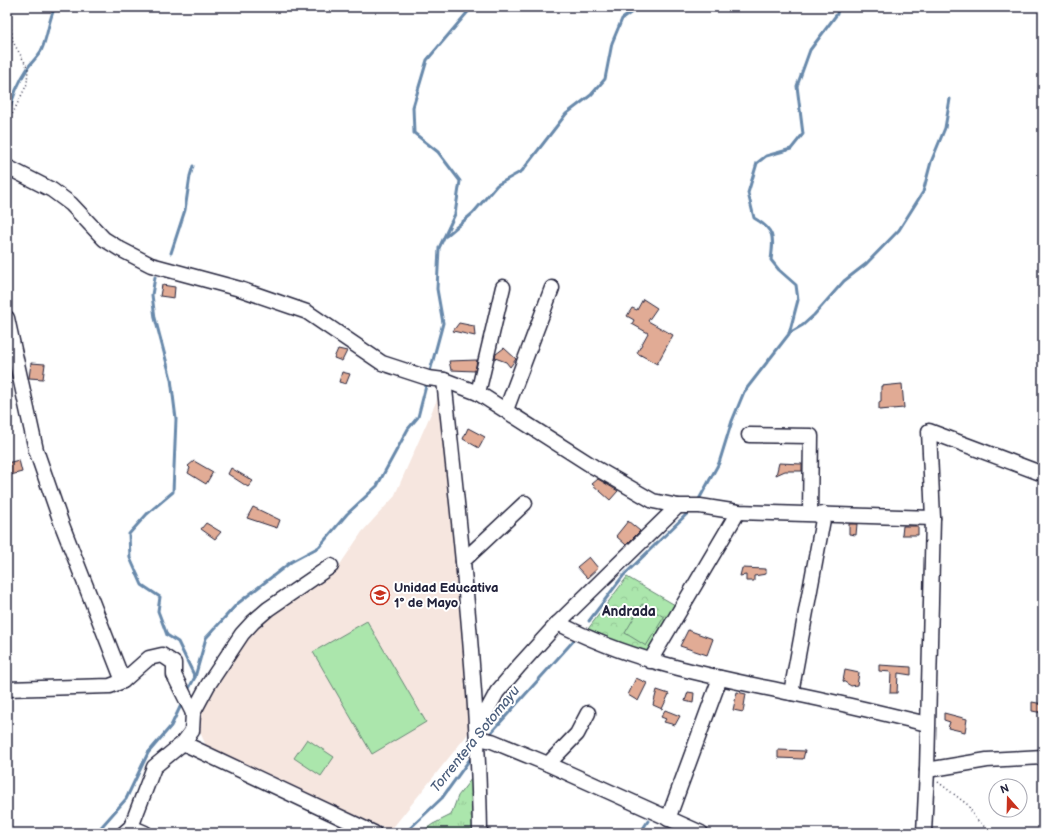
<svg xmlns="http://www.w3.org/2000/svg" width="1050" height="840" viewBox="0 0 1050 840" font-family="'Balsamiq Sans',sans-serif">
<style>
.built{fill:#f6e6df}
.grass{fill:url(#grass-tufts);stroke:#668474}
.forest{fill:url(#forest-crowns);stroke:#668474}
.garden{fill:#abe6ac;stroke:#668474}
.lines{fill:none;stroke-linecap:round;stroke-linejoin:round}
.stream{stroke:#6889ab;stroke-width:3}
.building{fill:#e1ab95;stroke:#22223b}
.minor-casing{stroke:#22223b;stroke-width:17}
.path{stroke:#22223b;stroke-width:1.5;stroke-dasharray:1 3;stroke-linecap:butt}
.minor{stroke:#fff;stroke-width:14}
.labels{text-anchor:middle;dominant-baseline:central;stroke-width:4;stroke-linejoin:round;paint-order:stroke}
.poi-label{font-size:13px;font-weight:bold;fill:#22223b;stroke:#fff;text-anchor:start}
.neighbourhood-label{font-size:14px;font-weight:bold;fill:#22223b;stroke:#fff}
.water-label{font-size:14px;font-style:italic;fill:#4b5e7c;stroke:#fff}
</style>
<defs>
<pattern id="grass-tufts" width="24" height="20" patternUnits="userSpaceOnUse"><rect width="24" height="20" fill="#abe6ac"/><path d="M3 7l-1-3M5 7V3M7 7l1-3M15 17l-1-3M17 17v-4M19 17l1-3" fill="none" stroke="#93c595"/></pattern>
<pattern id="forest-crowns" width="20" height="18" patternUnits="userSpaceOnUse"><rect width="20" height="18" fill="#abe6ac"/><path d="M2 6a3 3 0 1 1 6 0M12 15a3 3 0 1 1 6 0" fill="none" stroke="#93c595"/></pattern>
</defs>
<rect width="100%" height="100%" fill="#fff"/>
<filter id="ink" filterUnits="userSpaceOnUse"><feTurbulence type="fractalNoise" baseFrequency=".025" numOctaves="2"/><feDisplacementMap in="SourceGraphic" scale="8" xChannelSelector="R" yChannelSelector="G"/><feConvolveMatrix kernelMatrix="1 2 1 2 8 2 1 2 1" color-interpolation-filters="sRGB"/></filter>
<g filter="url(#ink)">
<path class="built" d="M440 393 471 730 391 830 353 818 208 750 199 730 201 717 214 682 234 656 267 618 335 572 362 532 394 497Z"/>
<path class="grass" d="M475 774 476 833H420L433 824 451 815 458 796Z"/>
<path class="forest" d="M627 577 675 605 646 654 588 629Z"/>
<g class="garden">
<path d="M642 604 664 617 646 646 625 633Z"/>
<path d="M367 621 426 722 372 754 313 652Z"/>
<path d="M307 739 334 757 321 776 294 758Z"/>
</g>
<g class="lines">
<g class="stream">
<path d="M7 116 9 114C12 96 19 81 29 66 33 61 38 56 41 51 48 37 48 21 55 7"/>
<path d="M446 236 473 213 497 185 522 171 566 114 591 95 605 79 612 43 622 19 639 7"/>
<path d="M171 253 185 210 190 176 193 166"/>
<path d="M155 277 152 295 155 318 171 379 176 419 173 492 147 514 129 534 130 558 142 585 160 597 158 611 167 635 178 642 195 677"/>
<path d="M789 333 803 325 814 315 844 281 866 264 899 230 923 192 931 162 945 128 950 99"/>
<path d="M429 375 443 323 437 289 439 248 455 214 460 181 438 152 414 133 413 107 427 60 472 7"/>
<path d="M698 501 719 463 732 421 744 392 789 334 798 300 796 285 779 270 771 260C774 237 775 230 754 218L748 193 757 163 766 156 791 149 803 134 797 86 810 50 837 14 838 7"/>
<path d="M589 621 623 576 691 510"/>
<path d="M187 692 195 677 206 638 237 604 291 562 319 547 347 514 377 486 408 429 418 417 427 382"/>
<path d="M488 736 576 638"/>
<path d="M96 833 126 799 148 753 171 726 182 703"/>
<path d="M405 833 442 798 473 755"/>
<path d="M640 833 648 821"/>
</g>
</g>
<g class="building">
<path d="M162 285 175 287 174 298 160 296Z"/>
<path d="M643 299 657 308 648 321 673 335 657 364 637 353 648 333 632 324 634 320 627 316 632 308 637 310Z"/>
<path d="M459 323 474 326 475 336 453 331Z"/>
<path d="M504 348 516 359 510 367 506 362 495 358 496 354Z"/>
<path d="M338 349 347 351 342 361 334 358Z"/>
<path d="M477 360 475 371 451 370 449 361Z"/>
<path d="M31 363 45 364 43 379 29 378Z"/>
<path d="M342 372 350 374 346 384 339 382Z"/>
<path d="M902 384 904 408 879 410V402L881 401V386Z"/>
<path d="M468 428 485 437 479 448 463 439Z"/>
<path d="M19 460 22 472 7 476V463Z"/>
<path d="M194 461 213 472 206 484 188 473 190 468 188 466Z"/>
<path d="M779 463 802 464V471H785L776 475Z"/>
<path d="M231 468 253 481 248 487 228 474Z"/>
<path d="M598 479 618 491 610 500 592 484Z"/>
<path d="M253 507 280 520 277 528 247 518Z"/>
<path d="M628 521 640 531 626 545 616 536Z"/>
<path d="M206 523 221 532 215 539 201 529Z"/>
<path d="M849 524H857L856 535 849 534Z"/>
<path d="M903 526H918V535H902Z"/>
<path d="M589 557 598 568 587 578 577 567Z"/>
<path d="M742 568 766 569V574L754 576V581H746V575L740 576Z"/>
<path d="M688 630 713 639 707 655 680 646Z"/>
<path d="M879 665 911 667V675L898 673 897 693H890L891 672 879 671Z"/>
<path d="M845 670 859 673 857 685 851 686 843 681Z"/>
<path d="M636 678 647 683 638 701 628 695Z"/>
<path d="M657 690 669 694 662 709 653 705Z"/>
<path d="M688 692 694 693 693 703 685 701Z"/>
<path d="M737 692 746 694 743 712 733 710Z"/>
<path d="M1032 702 1043 704V713L1032 711Z"/>
<path d="M665 710 680 716 675 725 664 722 666 719 661 717Z"/>
<path d="M944 713 967 719 965 732 948 728 950 722 944 720Z"/>
<path d="M778 750 805 751 803 759 778 758Z"/>
</g>
<g class="lines">
<g class="minor-casing">
<g id="minor">
<path d="M7 167 52 190 71 204 104 239 120 249 151 265 240 289 307 312 382 363 428 378 444 380 478 393 594 467 653 501 678 506H700L738 512 933 518"/>
<path d="M7 318 36 450 62 525 123 681"/>
<path d="M444 380C460 531 478 682 480 833"/>
<path d="M478 393 503 287"/>
<path d="M506 410 552 288"/>
<path d="M749 435 811 436 810 513"/>
<path d="M463 561 525 503"/>
<path d="M558 623C631 662 711 676 791 693 836 702 882 713 927 724"/>
<path d="M650 661 738 512"/>
<path d="M7 689 110 686 123 681 149 658 162 655 174 663V675L193 713"/>
<path d="M791 693 824 514"/>
<path d="M477 729 497 692 519 666 558 623 678 506"/>
<path d="M477 738 492 741 548 764 701 833"/>
<path d="M183 743 374 833"/>
<path d="M548 764 577 734 588 713"/>
<path d="M927 770 987 760 1043 757"/>
<path d="M668 819 720 678"/>
<path d="M131 827 145 833"/>
<path d="M124 833 131 827 154 767 183 743 192 731 193 713 208 685 242 634 253 622 268 609 331 566"/>
<path d="M924 833 927 770 933 518 929 431 1043 474"/>
</g>
</g>
<g class="path">
<path d="M7 147 11 145 10 119 27 84 28 68 13 42 8 7"/>
<path d="M938 782 968 805 975 818 991 833"/>
</g>
<use href="#minor" class="minor"/>
</g>
</g>
<defs>
<g id="school-ring" transform="scale(1)"><circle r="9.5" fill="#fff" stroke="#c8321e" stroke-width="1.5"/><path d="M0-5L7-2L0 1L-7-2ZM-4 1L0 2.5L4 1V4Q0 6-4 4Z" fill="#c8321e"/></g>
</defs>
<g fill-rule="evenodd">
<use href="#school-ring" x="380" y="595"/>
</g>
<g class="labels">
<g class="poi-label">
<text x="394" y="588">Unidad Educativa<tspan x="394" dy="15">1° de Mayo</tspan></text>
</g>
<g class="neighbourhood-label">
<text x="629" y="611">Andrada</text>
</g>
<g class="water-label">
<text transform="translate(475 739) rotate(-51)">Torrentera Sotomayu</text>
</g>
</g>
<rect width="1050" height="840" fill="none" stroke="#fff" stroke-width="24"/>
<rect x="12" y="12" width="1026" height="816" fill="none" stroke="#22223b" stroke-width="1.5" filter="url(#ink)"/>
<g transform="translate(1008 798) rotate(340)"><circle r="19" fill="#ffffff" stroke="#a7a7b1"/>
<path d="M0-3L7 15L0 10L-7 15Z" fill="#c8321e"/>
<text y="-6" font-size="11" font-weight="bold" text-anchor="middle" fill="#22223b">N</text>
</g>
</svg>
